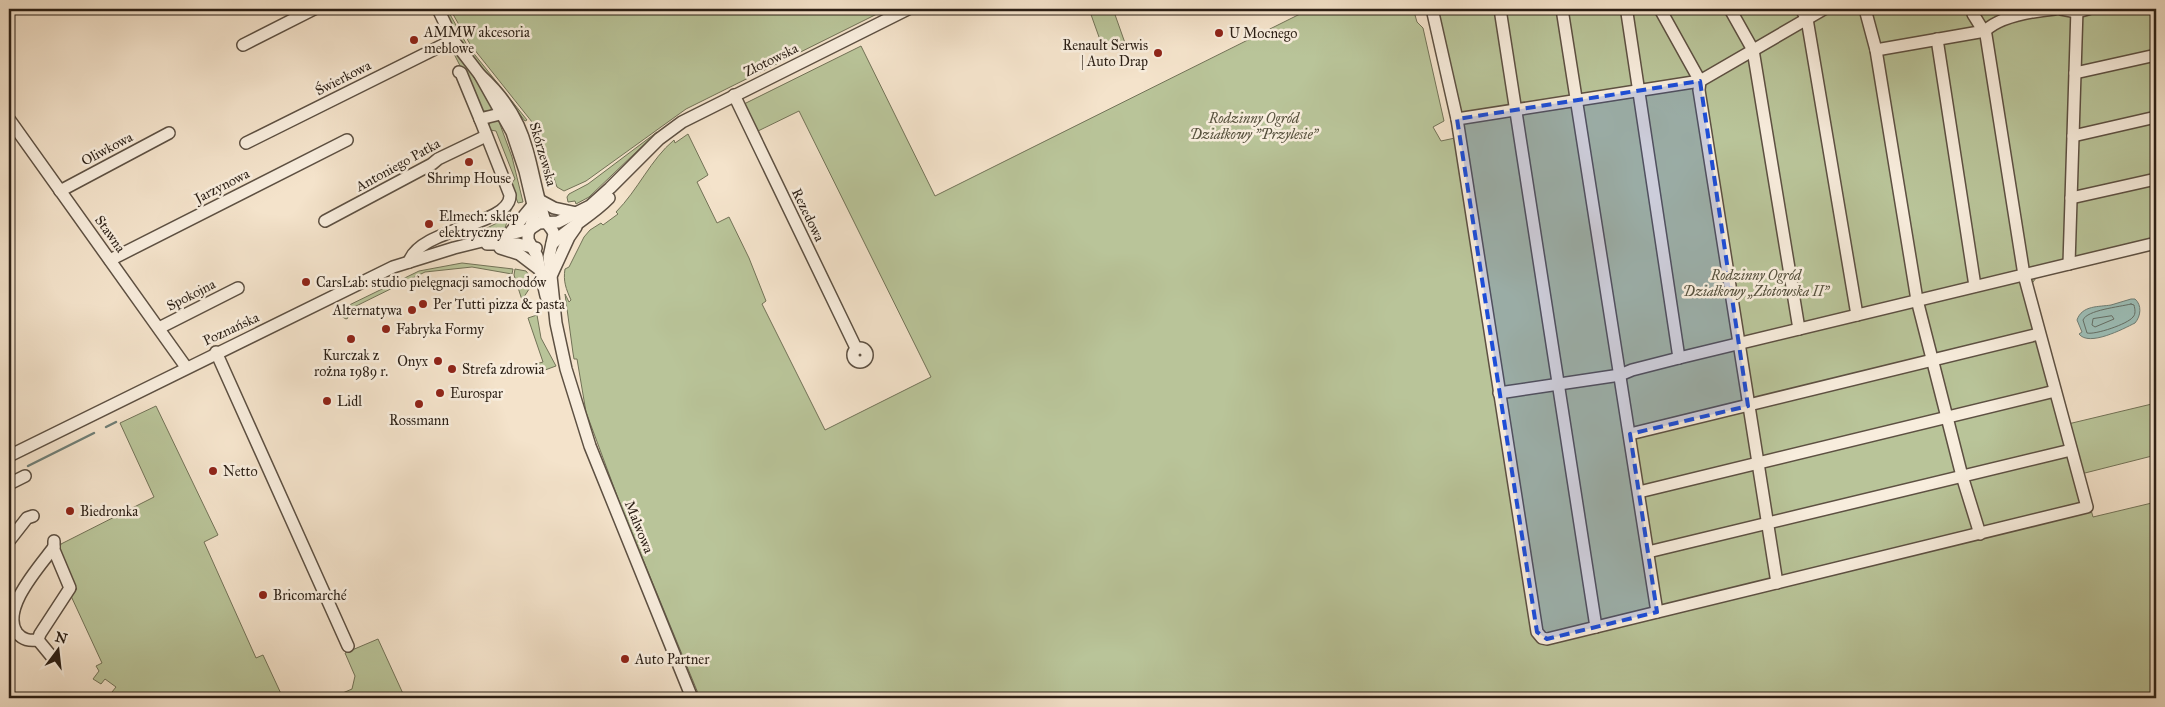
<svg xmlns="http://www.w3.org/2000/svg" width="2165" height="707" viewBox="0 0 2165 707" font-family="'IM FELL Great Primer',serif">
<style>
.green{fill:#b9c499;stroke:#727257}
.water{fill:#9cbeb7;stroke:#6f7e76}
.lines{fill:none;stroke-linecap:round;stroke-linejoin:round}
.shore{stroke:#646e66;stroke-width:1}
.stream{stroke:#6f7e76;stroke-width:2.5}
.minor-casing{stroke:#5d5042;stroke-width:14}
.minor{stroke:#f8eddd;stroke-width:11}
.marked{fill:#1d4ed8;fill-opacity:0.2;stroke:#1d4ed8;stroke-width:4;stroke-dasharray:10 6;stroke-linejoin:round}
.poi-dot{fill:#8f2418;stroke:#f8eddd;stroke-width:2}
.labels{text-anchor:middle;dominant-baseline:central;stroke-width:5;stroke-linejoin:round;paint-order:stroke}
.poi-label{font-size:14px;fill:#2b1f15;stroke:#f8eddd;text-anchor:start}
.street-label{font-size:14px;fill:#2b1f15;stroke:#f8eddd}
.park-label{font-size:14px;font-style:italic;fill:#56513d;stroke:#f8eddd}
</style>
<rect width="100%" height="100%" fill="#f4e3cb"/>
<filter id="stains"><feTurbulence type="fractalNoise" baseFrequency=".004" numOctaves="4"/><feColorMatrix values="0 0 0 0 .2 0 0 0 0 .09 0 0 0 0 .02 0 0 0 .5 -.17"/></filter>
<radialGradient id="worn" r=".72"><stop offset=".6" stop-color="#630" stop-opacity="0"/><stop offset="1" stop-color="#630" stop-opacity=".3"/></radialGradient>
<g class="green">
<path d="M444 9H447L467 45 527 120 525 121C497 84 461 52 444 9Z"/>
<path d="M450 9H887L686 109 586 181 564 191 557 187 536 127 470 44Z"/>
<path d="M1089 9H1113L1125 43 1104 51Z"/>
<path d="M1310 9H1418L1415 15 1417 22 1423 28 1444 121 1433 127 1441 141 1455 138 1429 9H2156V248L2036 278 2030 286 2068 424 2156 403V455L2081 474 2093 517 2156 502V698H700L619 501 586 412 577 359H574L573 353 565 294 569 302 571 300C566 289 563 281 565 269L569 267 584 237 590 230 601 223 603 225 618 214 616 212C638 190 651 159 674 140L675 143 688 134 708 175 697 182 717 223 729 217 749 258 766 301 762 304 825 430 931 377 799 111 758 131 744 104 861 46 935 196Z"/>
<path d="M451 48 479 81 493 105 490 111H483Z"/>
<path d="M498 119 512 157 523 202 518 203 511 184 515 179 496 131 490 130 489 127 490 121Z"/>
<path d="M657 132 589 197 576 204 575 201 568 202 567 197 569 194 588 184Z"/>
<path d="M511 210 505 228 494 231 464 233 479 225 485 229 499 222 500 215Z"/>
<path d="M462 263 513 269 512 274 472 267 425 272 346 311 348 318 346 319 339 315 337 311 419 271Z"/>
<path d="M515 269 526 271 529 275 531 286 522 300 514 275Z"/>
<path d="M537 315 541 338 556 366 545 370 539 369 536 364 543 362 528 318Z"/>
<path d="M156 406 218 535 204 542 256 658 263 655 283 698H119L112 692 116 687 105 679 101 684 93 679 99 671 96 666 102 663 71 596 74 583 59 550 61 544 154 497 120 423Z"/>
<path d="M378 639 405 698H331L352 689 355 676 345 653Z"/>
</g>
<path class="water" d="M2131 299H2135C2142 305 2141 316 2135 323 2123 329 2089 347 2079 334L2082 332 2077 320C2082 305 2099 307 2111 305 2118 303 2124 301 2131 299Z"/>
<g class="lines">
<g class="shore">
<path d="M2131 304 2134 305C2135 309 2136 314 2133 317 2128 324 2095 335 2087 333L2083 320C2087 310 2119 307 2131 304Z"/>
<path d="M2112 316 2114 319 2095 327 2092 325 2093 319Z"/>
</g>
<g class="stream">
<path d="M106 427 116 422"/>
<path d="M28 466 94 433"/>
</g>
<g class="minor-casing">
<g id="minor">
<path d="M438 9 453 40 480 75 512 132 525 171 533 205V219L528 234V240L537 256 546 296"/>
<path d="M1434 9 1433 13 1457 119 1537 632 1542 638 1547 639 2087 507 2024 275 1986 35 1973 14"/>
<path d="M1500 9 1596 627"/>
<path d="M1562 9 1657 612"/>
<path d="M1660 9 1700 81 1699 90 1777 583"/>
<path d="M1730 9 1753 50 1799 329"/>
<path d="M1801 9 1807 19 1857 315"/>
<path d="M1865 9 1876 50 1917 300 1962 476 1980 534"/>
<path d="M2061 9 2077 12 2088 9"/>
<path d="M1627 13 1679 358"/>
<path d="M1937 39 1975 286"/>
<path d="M243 45 314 9"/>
<path d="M1876 50 1985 31C2000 16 2035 11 2055 9"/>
<path d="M459 72 461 73 480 119 508 112"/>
<path d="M2075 73 2156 55"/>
<path d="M480 75C531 122 526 157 544 218 546 224 552 227 554 234L549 257 551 276 556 323 566 369 590 446 692 698"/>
<path d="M734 95 856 348"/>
<path d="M9 119 186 367"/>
<path d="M1457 119 1700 81 1824 9"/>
<path d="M2073 136 2156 117"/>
<path d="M246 143 453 40"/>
<path d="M60 191 169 133"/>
<path d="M2071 198 2156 179"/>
<path d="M541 201 554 208 577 213"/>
<path d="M325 221 432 164 438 159 486 136"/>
<path d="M510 233 533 205"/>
<path d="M487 244H518L536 248"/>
<path d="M552 244C570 226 592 216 609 198"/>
<path d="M500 248 519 254 540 270"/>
<path d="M110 260 347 140"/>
<path d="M409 262C420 227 511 226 510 195L480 119"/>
<path d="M2069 264 2077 9"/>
<path d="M552 274 569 237 576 227"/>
<path d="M159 328 238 288"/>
<circle cx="860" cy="355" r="7"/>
<path d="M216 352 348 646"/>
<path d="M1499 393 1620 375 1632 370 1679 358 2156 243"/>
<path d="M1630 434 2039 334"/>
<path d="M9 456 393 267 454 248 530 229 539 223 558 222 590 206 610 188 659 139 682 122 908 9"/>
<path d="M9 484 25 476"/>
<path d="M1639 492 2055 391"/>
<path d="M9 541 27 518 33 516"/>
<path d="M1648 552 2071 450"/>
<path d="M38 640C29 641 23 640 17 633 0 609 40 566 54 547"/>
<path d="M52 657 38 640 40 634 70 588 54 550V541"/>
</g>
</g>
<use href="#minor" class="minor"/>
</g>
<path class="marked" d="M1700 81 1748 406 1630 434 1657 612 1547 639 1537 632 1457 119Z"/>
<g class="poi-dot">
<circle cx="1219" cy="33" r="5"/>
<circle cx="414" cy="40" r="5"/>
<circle cx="1158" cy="53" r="5"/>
<circle cx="469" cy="162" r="5"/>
<circle cx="429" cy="224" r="5"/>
<circle cx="306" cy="282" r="5"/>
<circle cx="423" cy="304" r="5"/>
<circle cx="412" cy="310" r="5"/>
<circle cx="386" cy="329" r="5"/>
<circle cx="351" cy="339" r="5"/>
<circle cx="438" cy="361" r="5"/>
<circle cx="452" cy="369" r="5"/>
<circle cx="440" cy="393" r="5"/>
<circle cx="327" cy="401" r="5"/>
<circle cx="419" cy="404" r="5"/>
<circle cx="213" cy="471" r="5"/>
<circle cx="70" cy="511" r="5"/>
<circle cx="263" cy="595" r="5"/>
<circle cx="625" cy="659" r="5"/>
</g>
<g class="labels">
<g class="poi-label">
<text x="424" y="32">AMMW akcesoria<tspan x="424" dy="16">meblowe</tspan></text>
<text x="1229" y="33">U Mocnego</text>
<text x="1148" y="45" text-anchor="end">Renault Serwis<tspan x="1148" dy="16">| Auto Drap</tspan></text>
<text x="469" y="178" text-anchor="middle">Shrimp House</text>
<text x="439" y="216">Elmech: sklep<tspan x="439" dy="16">elektryczny</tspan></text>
<text x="316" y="282">CarsLab: studio pielęgnacji samochodów</text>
<text x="433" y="304">Per Tutti pizza &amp; pasta</text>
<text x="402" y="310" text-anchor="end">Alternatywa</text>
<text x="396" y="329">Fabryka Formy</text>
<text x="351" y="355" text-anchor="middle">Kurczak z<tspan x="351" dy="16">rożna 1989 r.</tspan></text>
<text x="428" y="361" text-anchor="end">Onyx</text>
<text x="462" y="369">Strefa zdrowia</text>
<text x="450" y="393">Eurospar</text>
<text x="337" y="401">Lidl</text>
<text x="419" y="420" text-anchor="middle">Rossmann</text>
<text x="223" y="471">Netto</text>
<text x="80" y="511">Biedronka</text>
<text x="273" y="595">Bricomarché</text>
<text x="635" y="659">Auto Partner</text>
</g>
<g class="street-label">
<text transform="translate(771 60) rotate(-26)">Złotowska</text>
<text transform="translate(343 78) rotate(-27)">Świerkowa</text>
<text transform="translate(107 149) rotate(-28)">Oliwkowa</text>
<text transform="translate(543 154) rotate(74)">Skórzewska</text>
<text transform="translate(398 165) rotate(-29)">Antoniego Patka</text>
<text transform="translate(222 186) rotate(-27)">Jarzynowa</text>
<text transform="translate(808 215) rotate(64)">Rezedowa</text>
<text transform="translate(110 234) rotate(54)">Stawna</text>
<text transform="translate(191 295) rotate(-27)">Spokojna</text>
<text transform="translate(231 329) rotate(-25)">Poznańska</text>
<text transform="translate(639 527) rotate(68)">Malwowa</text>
</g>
<g class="park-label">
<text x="1254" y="118">Rodzinny Ogród<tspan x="1254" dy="16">Działkowy "Przylesie"</tspan></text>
<text x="1756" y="275">Rodzinny Ogród<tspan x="1756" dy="16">Działkowy „Złotowska II”</tspan></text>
</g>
</g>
<rect width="2165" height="707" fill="none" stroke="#f4e3cb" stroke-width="30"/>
<rect x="10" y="10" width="2145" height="687" fill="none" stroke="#2b1f15" stroke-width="2.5"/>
<rect x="15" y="15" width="2135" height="677" fill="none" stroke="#2b1f15"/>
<g transform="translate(58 650) rotate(15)" stroke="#f8eddd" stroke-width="4" paint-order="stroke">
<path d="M0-4L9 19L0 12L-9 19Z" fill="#2b1f15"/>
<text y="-8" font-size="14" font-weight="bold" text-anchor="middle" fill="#2b1f15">N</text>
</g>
<rect width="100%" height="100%" filter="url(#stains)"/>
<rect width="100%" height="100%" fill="url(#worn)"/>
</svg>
